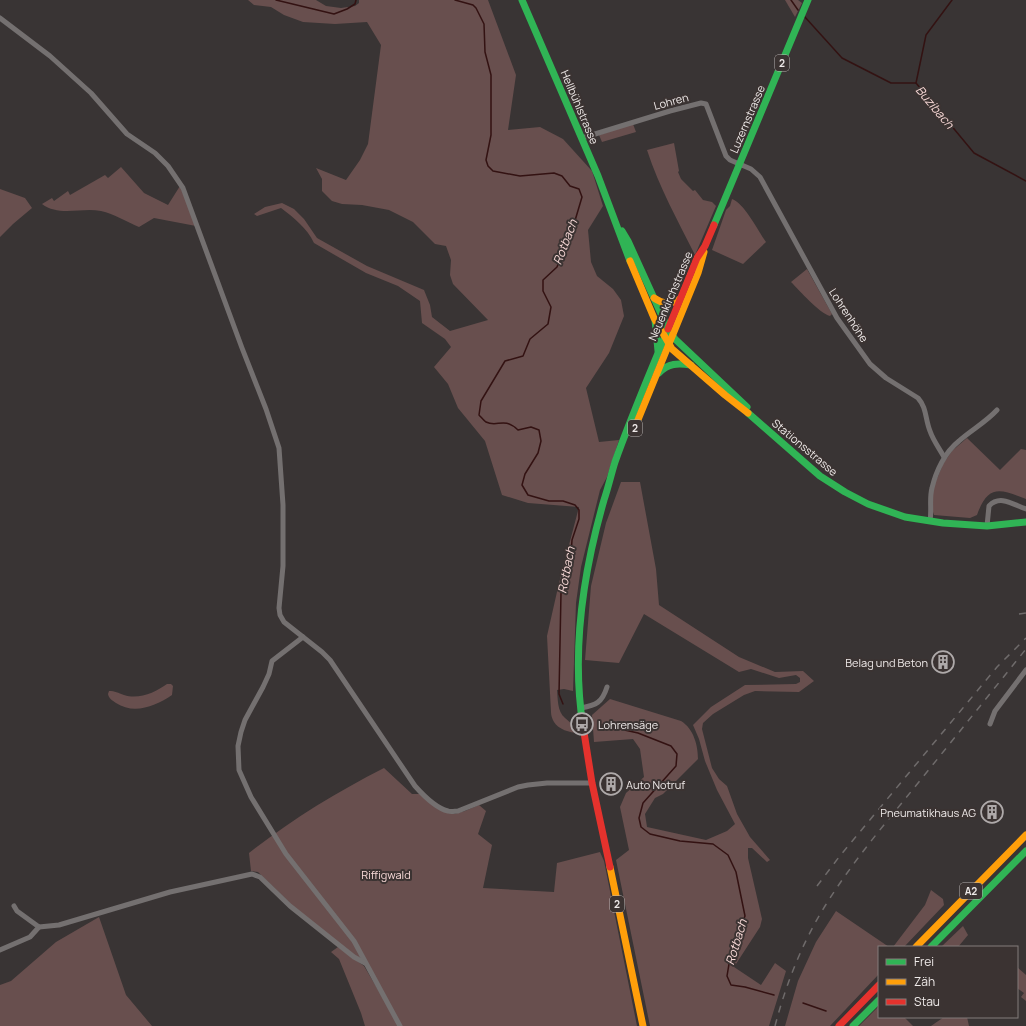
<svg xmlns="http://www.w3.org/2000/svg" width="1026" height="1026" viewBox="0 0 1026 1026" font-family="Manrope,sans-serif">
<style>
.green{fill:#684f4e}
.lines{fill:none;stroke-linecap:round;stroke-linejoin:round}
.stream{stroke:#331212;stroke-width:1.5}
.street{stroke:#747070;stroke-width:5}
.fast{stroke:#30b455;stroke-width:7}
.slow{stroke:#ff9f0a;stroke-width:7}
.jam{stroke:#e5322d;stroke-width:7}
.rail{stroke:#6f6b6b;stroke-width:1.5;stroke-dasharray:7 7;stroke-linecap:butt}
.labels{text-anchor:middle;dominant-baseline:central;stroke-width:4;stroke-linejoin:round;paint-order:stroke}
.shield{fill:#3b3332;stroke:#b9b3b2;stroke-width:1}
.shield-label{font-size:10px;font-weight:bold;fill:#efeae9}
.street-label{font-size:11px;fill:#efeae9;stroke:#3b3332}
.poi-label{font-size:11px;fill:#efeae9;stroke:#3b3332;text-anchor:end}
.park-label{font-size:11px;fill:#fadbd9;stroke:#3b3332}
.water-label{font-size:12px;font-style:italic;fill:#f8d9d7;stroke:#3b3332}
</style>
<rect width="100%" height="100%" fill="#393434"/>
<g class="green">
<path d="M248 0H316L326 6 341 8 355 6 359 3V0H488L516 75 508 130 540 127 563 139 592 171 603 206 588 230 591 262 597 276 613 289 621 300 624 316 609 353 586 388 599 442 619 440 607 477 600 490 581 567 576 603 573 691 564 689 557 690C558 699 557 711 565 718 571 723 574 726 578 733 570 733 558 729 554 722 552 719 551 715 551 712L547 636 559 583 579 507 528 503 502 495 485 441 458 408 448 384 434 367 451 347 445 339 422 323 420 301 398 286 366 273 314 243C307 228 294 218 281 208L257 216 254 214 265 207 282 203 294 209 304 219 317 238 367 266 424 290 430 305 432 317 450 331 488 320 453 284 450 275 451 260 446 246 435 244 413 222 389 210 362 205 342 204 332 201 322 191V179L316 168 346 180 360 160 368 144 381 45 367 22 335 24 303 22 284 15 271 7 254 5Z"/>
<path d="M785 0H798L802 3 795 17Z"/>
<path d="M633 124 636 132 602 142 599 135Z"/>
<path d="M674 143 679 171 678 172 681 179 693 191 695 190 703 200 712 202 716 206 695 255C678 221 659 187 647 150Z"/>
<path d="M121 167 144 193 168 205 180 186 196 226 154 218 139 227C127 222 114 214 101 211 82 207 59 217 42 204L52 198 54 201 68 191 70 195 105 175 108 178Z"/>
<path d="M0 189 25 198 32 208 13 224 0 237Z"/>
<path d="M732 199C745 204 758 231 766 242L743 264 712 250 726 210 730 206Z"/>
<path d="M807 269 832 314 830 316C819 313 800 291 791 282Z"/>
<path d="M967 438 1000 470 1021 449 1026 450V499C1000 489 988 484 977 515L970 518 934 515 933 512 932 491 943 464 952 451Z"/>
<path d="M621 482H640L656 569 659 605 739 657 775 672 803 671 814 681 799 692 755 691 744 695 713 714 703 723 702 729 712 768 719 779 727 786 737 814 750 837 770 860 767 862 752 848H748V858L762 919 760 927 734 967 761 985 775 963 786 971 769 1026H650L616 860 629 850 620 807 626 793 644 777 640 749 633 739 594 742 592 715 610 699 681 721C694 729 698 746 698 759L663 794 655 798 645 814 647 827 706 840 727 831 735 824 717 790 705 761 699 739 693 725 711 707 745 685 796 684 800 682V678L796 675 779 678 751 669 739 672 644 614 619 663 585 660 591 586 606 523Z"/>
<path d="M167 684H171L173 686 172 695C156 706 134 715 116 703 112 700 109 699 108 694L109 691C115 691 118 693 124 695 139 700 156 692 167 684Z"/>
<path d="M384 768 412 794H420L450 813 454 814 465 811 479 805 486 811 478 834 492 845 483 888 554 892 557 863 600 852 604 861 637 1026H401L364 958 356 957 295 908 258 872 251 871 249 853C291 820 335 793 384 768Z"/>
<path d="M931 890 943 899 944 905 904 947H893L925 905Z"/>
<path d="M836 911 889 947H879V974L830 1026H785L798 981 816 942Z"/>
<path d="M99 917 126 995 152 1026H0V985L11 981 56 942Z"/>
<path d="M963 926 968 935 958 947H941Z"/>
<path d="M338 947 364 966 387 1005 398 1026H365L361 1013 339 959 331 952Z"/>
<path d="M1017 967 1026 975V1001L1021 997 1024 993 1017 988Z"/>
<path d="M879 1006V1017H906L905 1018 913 1026H859Z"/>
<path d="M944 1017H967L969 1026H931Z"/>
</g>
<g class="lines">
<g class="stream">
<path d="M276 0 334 14 347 9 355 4 356 0"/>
<path d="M455 0 473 5 476 8 484 24 485 52 491 75V135L486 160 488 166 493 171 520 176 554 173 562 176 570 186 579 189 582 197 574 224 571 227 567 242 557 267 543 280V291L551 307 548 324 530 339 523 356 505 361 481 401 479 415C481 417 484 421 486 422 498 428 503 416 518 430L531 427 539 430 541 441 538 453 525 474 522 485 528 495 549 501H563L575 505 579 510V519L572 540 571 555 561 593 559 694 563 704"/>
<path d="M791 0 798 10"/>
<path d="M804 16 842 58 891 83H916L974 153 1026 181"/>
<path d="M916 83 926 35 952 0"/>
<path d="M602 725 638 733 671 746 677 754 676 766 643 803 639 818 641 827 650 834 680 841 713 844 728 855 736 872 745 916 731 952 727 976 731 985 745 987 774 995"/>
<path d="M803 1003 826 1011"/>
</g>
<g class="street">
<path d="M0 18 50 56 91 93 127 134 155 153 168 166 183 188 242 348 266 409 279 448 283 505V566L279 608 280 615 284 622 322 652 330 660 415 786C423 795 435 808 448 811 451 812 455 811 458 811L518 787 528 785 547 783H592"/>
<path d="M582 138 670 111 701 103 706 104 726 156 730 160 751 169 760 177 837 318 870 364 886 378 918 398C927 408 925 419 930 431 933 440 939 448 944 457"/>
<path d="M930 521C932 510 929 499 932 488 936 471 945 452 959 441 971 430 985 423 997 410"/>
<path d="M987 526 989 506C1000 494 1014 505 1026 509"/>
<path d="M303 637 272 661 269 674 263 687 245 720 241 732 238 746 239 770 251 797 286 854 354 941 400 1026"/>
<path d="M581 708C596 705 602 703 607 687"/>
<path d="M990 724 995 711 1026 670"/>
<path d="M14 906 17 911 39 927 59 925 170 892 252 874 260 877 290 906 354 957 365 963"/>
<path d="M0 950 30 937 39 927"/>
</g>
<g class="fast">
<path d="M522 0 598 176 630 261"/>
<path d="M714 225 808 0"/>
<path d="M622 231 628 241 668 329 675 339 747 407"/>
<path d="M655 320 658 351"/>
<path d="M659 373C668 363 678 363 691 365"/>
<path d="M748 413 820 476 845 492 868 504 905 517 943 523 987 526 1026 522"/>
<path d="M583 726C571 650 583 573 604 500 608 488 611 475 615 462 631 417 650 373 668 329"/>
<path d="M931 947 1026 851"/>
<path d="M853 1026 879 1000"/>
</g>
<g class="slow">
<path d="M630 261 654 318 672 349 725 395 748 413"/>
<path d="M654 298C663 304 670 305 680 299"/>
<path d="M633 432 698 273 704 252"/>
<path d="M610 867 643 1026"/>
<path d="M916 947 1026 835"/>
</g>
<g class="jam">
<path d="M668 329 697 258 705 246 714 225"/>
<path d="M583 726 592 783 610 867"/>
<path d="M839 1026 879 985"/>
</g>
<g class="rail">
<path d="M1019 614 1026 613"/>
<path d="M817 886 839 857 997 667 1026 638"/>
<path d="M775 1026C786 984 802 943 825 906 851 864 883 826 914 788 952 741 989 695 1026 649"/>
</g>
</g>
<defs>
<g id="building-ring" transform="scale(1.15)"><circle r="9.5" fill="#3b3332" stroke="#afaaaa" stroke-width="1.5"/><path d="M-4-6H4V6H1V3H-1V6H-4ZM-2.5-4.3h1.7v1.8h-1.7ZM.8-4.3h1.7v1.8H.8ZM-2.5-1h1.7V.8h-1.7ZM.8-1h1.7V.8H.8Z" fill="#afaaaa"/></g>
<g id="bus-ring" transform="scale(1.15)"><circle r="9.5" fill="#3b3332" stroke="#afaaaa" stroke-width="1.5"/><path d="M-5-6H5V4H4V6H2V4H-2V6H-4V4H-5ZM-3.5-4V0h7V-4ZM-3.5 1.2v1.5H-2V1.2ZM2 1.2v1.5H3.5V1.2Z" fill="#afaaaa"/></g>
</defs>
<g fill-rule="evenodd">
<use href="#building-ring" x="943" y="662"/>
<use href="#bus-ring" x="582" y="724"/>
<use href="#building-ring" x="611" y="784"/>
<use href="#building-ring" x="992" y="812"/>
</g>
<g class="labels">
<g class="shield">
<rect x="775" y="55" width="14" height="16" rx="3"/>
<rect x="628" y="420" width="14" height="16" rx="3"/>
<rect x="960" y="883" width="22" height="16" rx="3"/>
<rect x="610" y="896" width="14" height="16" rx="3"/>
</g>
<g class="shield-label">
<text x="782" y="63">2</text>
<text x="635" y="428">2</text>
<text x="971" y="891">A2</text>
<text x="617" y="904">2</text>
</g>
<g class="street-label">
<text transform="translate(671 101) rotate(-15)">Lohren</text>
<text transform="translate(580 107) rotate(67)">Hellbühlstrasse</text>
<text transform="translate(747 119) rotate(-67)">Luzernstrasse</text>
<text transform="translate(670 296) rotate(-67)">Neuenkirchstrasse</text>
<text transform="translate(849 315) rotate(57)">Lohrenhöhe</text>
<text transform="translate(805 447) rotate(40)">Stationsstrasse</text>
</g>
<g class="poi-label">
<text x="928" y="662">Belag und Beton</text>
<text x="598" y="724" text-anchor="start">Lohrensäge</text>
<text x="626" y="784" text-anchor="start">Auto Notruf</text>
<text x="976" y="812">Pneumatikhaus AG</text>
</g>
<g class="park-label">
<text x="386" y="874">Riffigwald</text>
</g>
<g class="water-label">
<text transform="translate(935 107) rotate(50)">Buzibach</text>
<text transform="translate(565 242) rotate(-69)">Rotbach</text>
<text transform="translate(566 570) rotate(-79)">Rotbach</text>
<text transform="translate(736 942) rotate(-73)">Rotbach</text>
</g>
</g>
<rect x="878" y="946" width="140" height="72" fill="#3b3332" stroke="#837c7b"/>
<rect x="886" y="959" width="20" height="6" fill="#30b455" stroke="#837c7b"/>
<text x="914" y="966" font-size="12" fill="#efeae9">Frei</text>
<rect x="886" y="979" width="20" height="6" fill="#ff9f0a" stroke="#837c7b"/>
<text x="914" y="986" font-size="12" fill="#efeae9">Zäh</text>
<rect x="886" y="999" width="20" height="6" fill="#e5322d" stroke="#837c7b"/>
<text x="914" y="1006" font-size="12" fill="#efeae9">Stau</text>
</svg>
